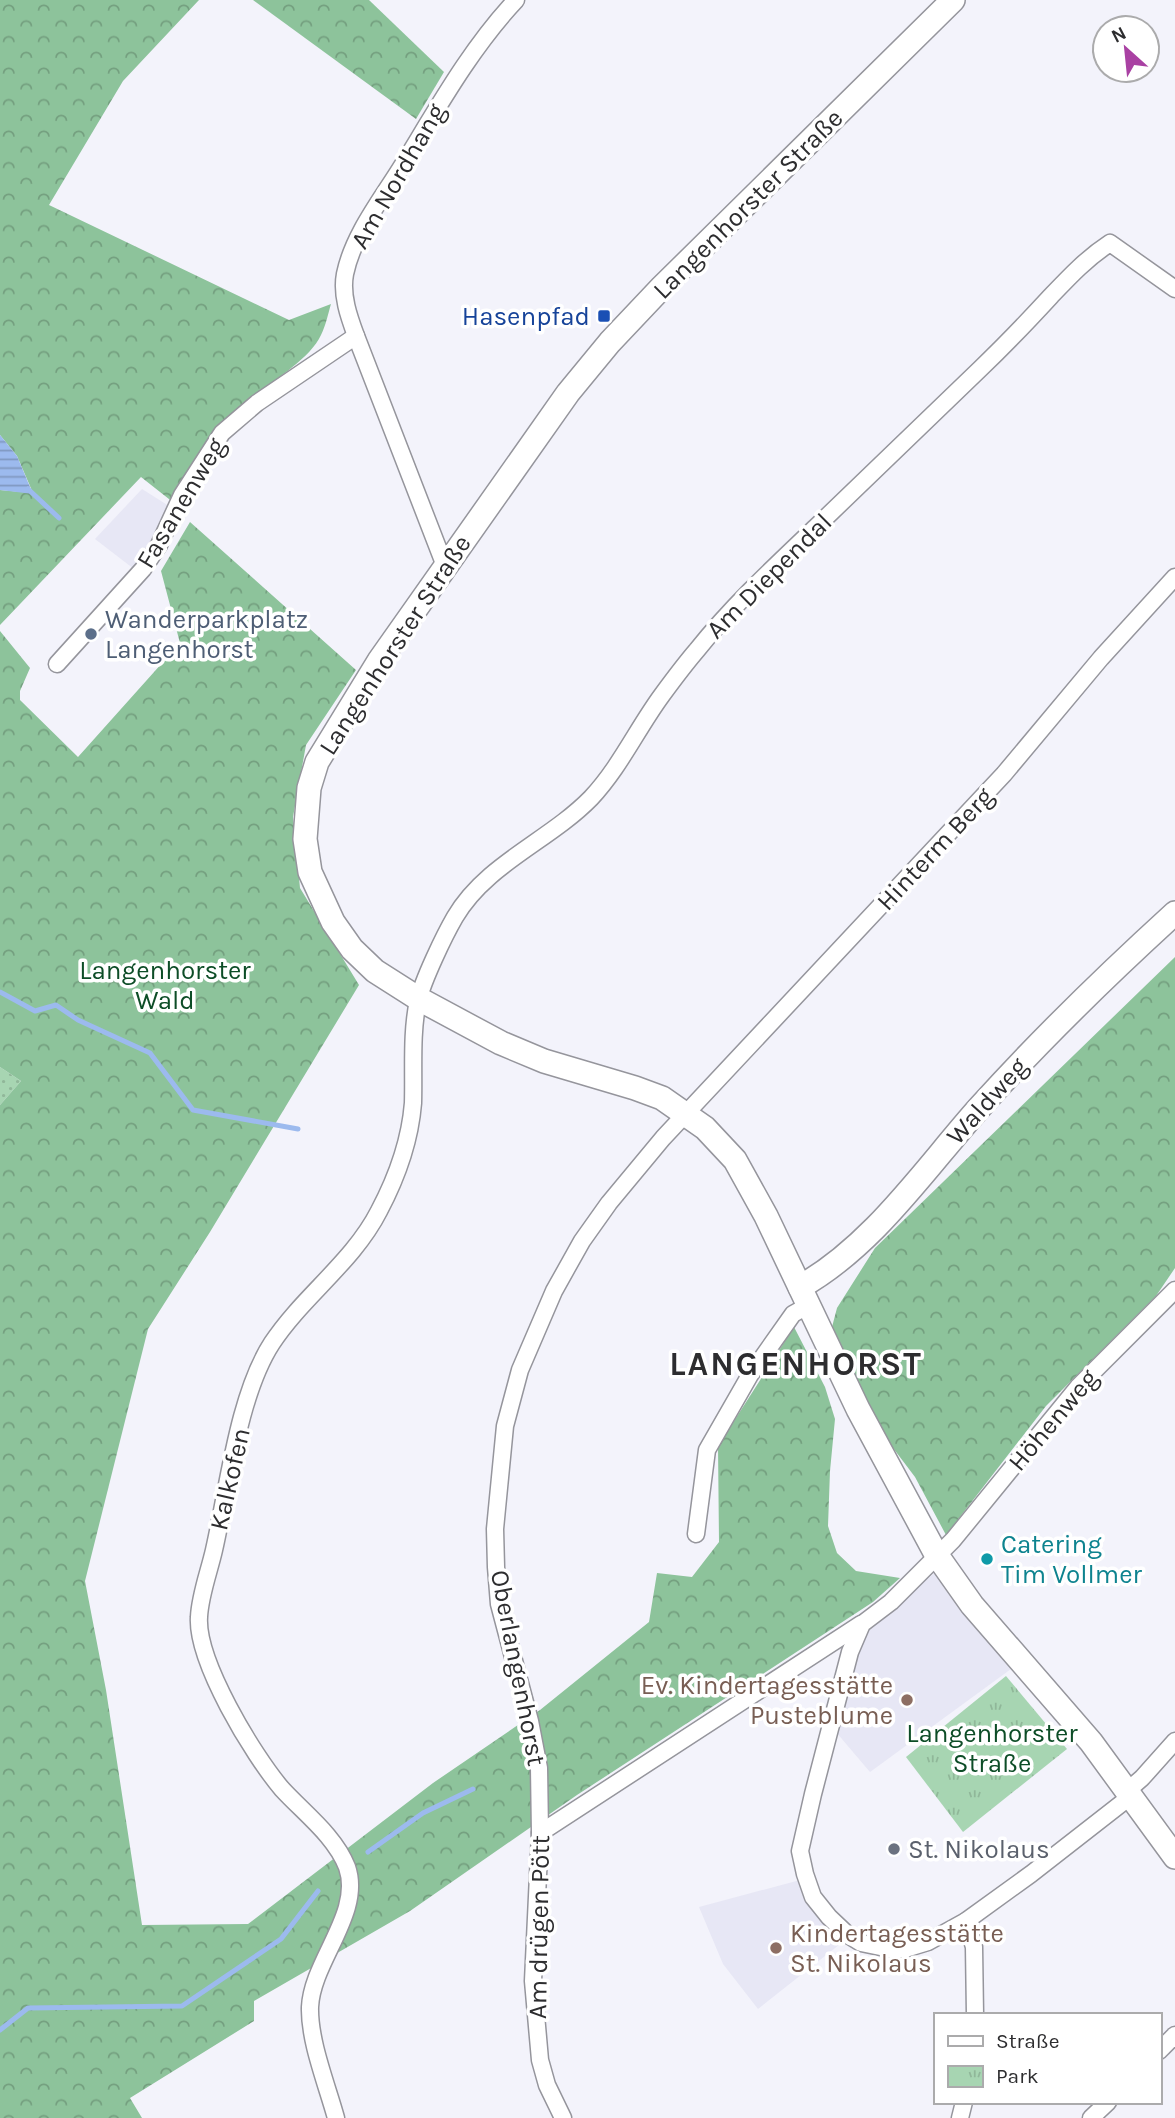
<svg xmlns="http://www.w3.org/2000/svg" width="1175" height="2118" viewBox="0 0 1175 2118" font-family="Karla,sans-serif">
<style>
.built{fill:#e7e7f5}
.grass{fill:url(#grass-dots)}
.forest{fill:url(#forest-crowns)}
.park{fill:url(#park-tufts)}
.water{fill:url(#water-rules)}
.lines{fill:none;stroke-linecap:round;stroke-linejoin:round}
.stream{stroke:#9cbaee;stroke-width:5}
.street-casing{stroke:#95959c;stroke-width:19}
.secondary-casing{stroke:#95959c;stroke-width:26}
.street{stroke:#fff;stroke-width:16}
.secondary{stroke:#fff;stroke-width:23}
.transit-dot{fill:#1a4fb4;stroke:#fff;stroke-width:2.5}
.service-dot{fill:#5c6f8a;stroke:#fff;stroke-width:2.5}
.culture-dot{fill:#0f9aa8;stroke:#fff;stroke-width:2.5}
.education-dot{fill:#8d6e63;stroke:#fff;stroke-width:2.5}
.worship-dot{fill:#6b7280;stroke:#fff;stroke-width:2.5}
.labels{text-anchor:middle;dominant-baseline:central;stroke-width:7;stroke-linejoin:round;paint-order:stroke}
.street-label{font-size:26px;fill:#2d2d2f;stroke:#fff}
.transit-label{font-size:26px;fill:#164399;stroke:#fff;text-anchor:end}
.service-label{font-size:26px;fill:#4e5e75;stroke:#fff;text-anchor:start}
.park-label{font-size:26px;fill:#0d4d27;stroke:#fff}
.culture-label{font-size:26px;fill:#0d838f;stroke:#fff;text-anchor:start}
.education-label{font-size:26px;fill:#785e54;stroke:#fff;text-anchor:end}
.worship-label{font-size:26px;fill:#5b616d;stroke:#fff;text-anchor:start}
.district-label{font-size:33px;font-weight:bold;letter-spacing:2px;fill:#2d2d2f;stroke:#fff}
</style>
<defs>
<pattern id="grass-dots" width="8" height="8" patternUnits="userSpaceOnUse" patternTransform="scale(1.75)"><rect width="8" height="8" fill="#a7d5b2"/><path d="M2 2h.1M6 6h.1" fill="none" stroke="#90b799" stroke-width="1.8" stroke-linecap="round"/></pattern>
<pattern id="forest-crowns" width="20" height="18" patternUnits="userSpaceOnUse" patternTransform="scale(1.75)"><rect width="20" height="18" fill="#8dc39b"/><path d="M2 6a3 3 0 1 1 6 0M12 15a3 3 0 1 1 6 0" fill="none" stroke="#749f7f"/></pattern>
<pattern id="park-tufts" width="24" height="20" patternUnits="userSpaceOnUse" patternTransform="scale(1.75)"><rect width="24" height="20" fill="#a7d5b2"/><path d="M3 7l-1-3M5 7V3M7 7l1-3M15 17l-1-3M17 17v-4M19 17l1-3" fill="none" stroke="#90b799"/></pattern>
<pattern id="water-rules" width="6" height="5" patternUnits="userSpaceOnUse" patternTransform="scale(1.75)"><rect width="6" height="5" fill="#9cbaee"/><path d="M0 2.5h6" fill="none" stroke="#8098c1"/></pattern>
</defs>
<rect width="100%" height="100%" fill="#f3f3fb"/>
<g class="built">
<path d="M142 489 172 508 134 569 95 539Z"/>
<path d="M935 1573 955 1602 1011 1669 870 1772 836 1732 866 1628Z"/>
<path d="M800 1880 818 1919 844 1941 758 2009 723 1964 699 1907Z"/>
</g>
<path class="grass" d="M0 1067 21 1081 0 1105Z"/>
<g class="forest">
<path d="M0 0H199L123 81 49 205 289 320 331 304C328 314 326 325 321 335 309 361 267 384 245 403 212 433 191 462 174 503L141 477 0 625V490L33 493 17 456 0 435Z"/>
<path d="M253 0H369L444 72 416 119Z"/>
<path d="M190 522 356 670 306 745 293 817 300 888 359 985 210 1232 148 1329 85 1581 106 1690 142 1925 248 1924 433 1783 540 1710 649 1622 657 1573 692 1577 719 1542 718 1446 794 1327 825 1387 835 1419 830 1471 828 1526 837 1553 856 1571 900 1578 873 1602 577 1795 410 1911 254 2001V2021L130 2098 142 2118H0V1105L21 1081 0 1067V631L30 668 20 691V700L78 757 180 643 161 571Z"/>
<path d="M1175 957V1268L1156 1296 1046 1406 946 1535 915 1477 884 1436 832 1327 837 1308 875 1248Z"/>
</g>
<path class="park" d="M1006 1676 1067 1749 963 1832 906 1757Z"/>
<path class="water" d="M0 435 17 456 33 494 0 490Z"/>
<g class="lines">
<g class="stream">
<path d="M28 489 59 518"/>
<path d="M0 992 35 1011 56 1005 78 1020 150 1053 193 1110 298 1129"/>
<path d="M368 1852 423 1813 473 1789"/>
<path d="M0 2030 28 2008 182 2006 281 1939 318 1891"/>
</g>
<g class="street-casing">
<g id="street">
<path d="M445 566 356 336C349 317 341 295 345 274 353 235 381 200 402 166 437 109 470 49 516 0"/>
<path d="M57 664 143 569 159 545 182 495 222 433 257 403 356 336"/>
<path d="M696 1534 707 1450 750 1375 793 1314 809 1305"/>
<path d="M1127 1791 1142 1778 1175 1741"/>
<path d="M1131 1796 1031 1874 966 1921 928 1942 905 1949H890L861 1943 848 1935 829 1917 813 1897 805 1874 800 1851 813 1794 850 1652 862 1624 891 1602 953 1540 1078 1387 1175 1290"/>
<path d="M540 1833 861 1624"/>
<path d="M966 1921 974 1947 975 2015"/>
<path d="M1159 2051 1175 2035"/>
<path d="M336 2118C327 2085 309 2041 310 2007 312 1961 363 1913 347 1867 335 1836 304 1813 282 1789 253 1755 196 1661 199 1617 200 1595 209 1572 214 1550 228 1489 238 1395 272 1343 303 1296 353 1262 379 1211 397 1177 410 1141 413 1103 414 1070 411 1033 418 1001 423 980 444 936 455 917 486 864 549 841 591 798 620 767 637 729 662 695 673 680 685 664 697 650 732 606 775 566 816 527 870 475 925 422 980 369 1004 346 1028 321 1051 296 1070 276 1087 258 1110 243L1175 289"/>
<path d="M563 2118 547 2085 540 2060 533 1981 540 1833 539 1768 530 1721 499 1604 496 1567 495 1529 505 1426 520 1370 554 1291 582 1241 609 1203 663 1138 1004 774 1101 658 1175 577"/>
<path d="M960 2118 964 2102"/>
<path d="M1091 2118 1108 2102"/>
</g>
</g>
<g class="secondary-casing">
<g id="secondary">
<path d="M953 0 662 287 610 342 568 393 379 661 317 762 309 788 305 839 310 872 333 922 352 949 375 971 419 999 501 1043 544 1061 635 1088 662 1098 705 1128 735 1160 766 1216 858 1409 936 1554 972 1605 1091 1742 1175 1857"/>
<path d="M800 1287C873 1246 924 1170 979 1108 1041 1039 1107 975 1175 913"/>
</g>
</g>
<use href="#street" class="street"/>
<use href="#secondary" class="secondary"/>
</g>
<rect class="transit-dot" x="597" y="309" width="14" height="14" rx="3.5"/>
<circle class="service-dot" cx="91" cy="634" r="7"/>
<circle class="culture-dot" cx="987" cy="1559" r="7"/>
<g class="education-dot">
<circle cx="907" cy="1700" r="7"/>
<circle cx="776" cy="1948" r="7"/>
</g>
<circle class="worship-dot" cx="894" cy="1849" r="7"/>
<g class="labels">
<g class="street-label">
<text transform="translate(398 176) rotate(-60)">Am Nordhang</text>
<text transform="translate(748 204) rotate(-45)">Langenhorster Straße</text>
<text transform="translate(181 503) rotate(-59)">Fasanenweg</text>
<text transform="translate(769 576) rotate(-45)">Am Diependal</text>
<text transform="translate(395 645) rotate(-57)">Langenhorster Straße</text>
<text transform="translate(935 849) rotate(-47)">Hinterm Berg</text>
<text transform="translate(987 1101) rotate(-48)">Waldweg</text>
<text transform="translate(1053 1420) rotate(-50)">Höhenweg</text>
<text transform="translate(230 1479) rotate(-77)">Kalkofen</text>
<text transform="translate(518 1668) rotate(79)">Oberlangenhorst</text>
<text transform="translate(539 1927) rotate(-89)">Am drügen Pött</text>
</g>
<g class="transit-label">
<text x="590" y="316">Hasenpfad</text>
</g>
<g class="service-label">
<text x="105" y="619">Wanderparkplatz<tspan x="105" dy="30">Langenhorst</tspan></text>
</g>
<g class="park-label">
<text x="165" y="970">Langenhorster<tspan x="165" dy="30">Wald</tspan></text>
<text x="992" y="1733">Langenhorster<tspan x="992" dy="30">Straße</tspan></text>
</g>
<g class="culture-label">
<text x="1001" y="1544">Catering<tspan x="1001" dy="30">Tim Vollmer</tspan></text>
</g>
<g class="education-label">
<text x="893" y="1685">Ev. Kindertagesstätte<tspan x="893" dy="30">Pusteblume</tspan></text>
<text x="790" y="1933" text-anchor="start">Kindertagesstätte<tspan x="790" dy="30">St. Nikolaus</tspan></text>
</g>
<g class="worship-label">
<text x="908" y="1849">St. Nikolaus</text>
</g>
<g class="district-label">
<text x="796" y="1364">LANGENHORST</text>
</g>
</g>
<rect x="934" y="2013" width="228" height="91" fill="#ffffff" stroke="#ababac" stroke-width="2"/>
<rect x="948" y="2036" width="35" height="10" fill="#ffffff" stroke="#ababac" stroke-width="2"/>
<text x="996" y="2048" font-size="21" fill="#2d2d2f">Straße</text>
<rect x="948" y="2066" width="35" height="21" fill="url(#park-tufts)" stroke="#ababac" stroke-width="2"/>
<text x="996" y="2083" font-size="21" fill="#2d2d2f">Park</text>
<g transform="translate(1126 49) rotate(333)"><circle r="33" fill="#ffffff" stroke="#ababac" stroke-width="2"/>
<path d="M0-5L12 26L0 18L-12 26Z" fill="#a941a3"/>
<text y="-10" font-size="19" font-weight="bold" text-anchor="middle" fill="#2d2d2f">N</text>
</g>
</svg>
